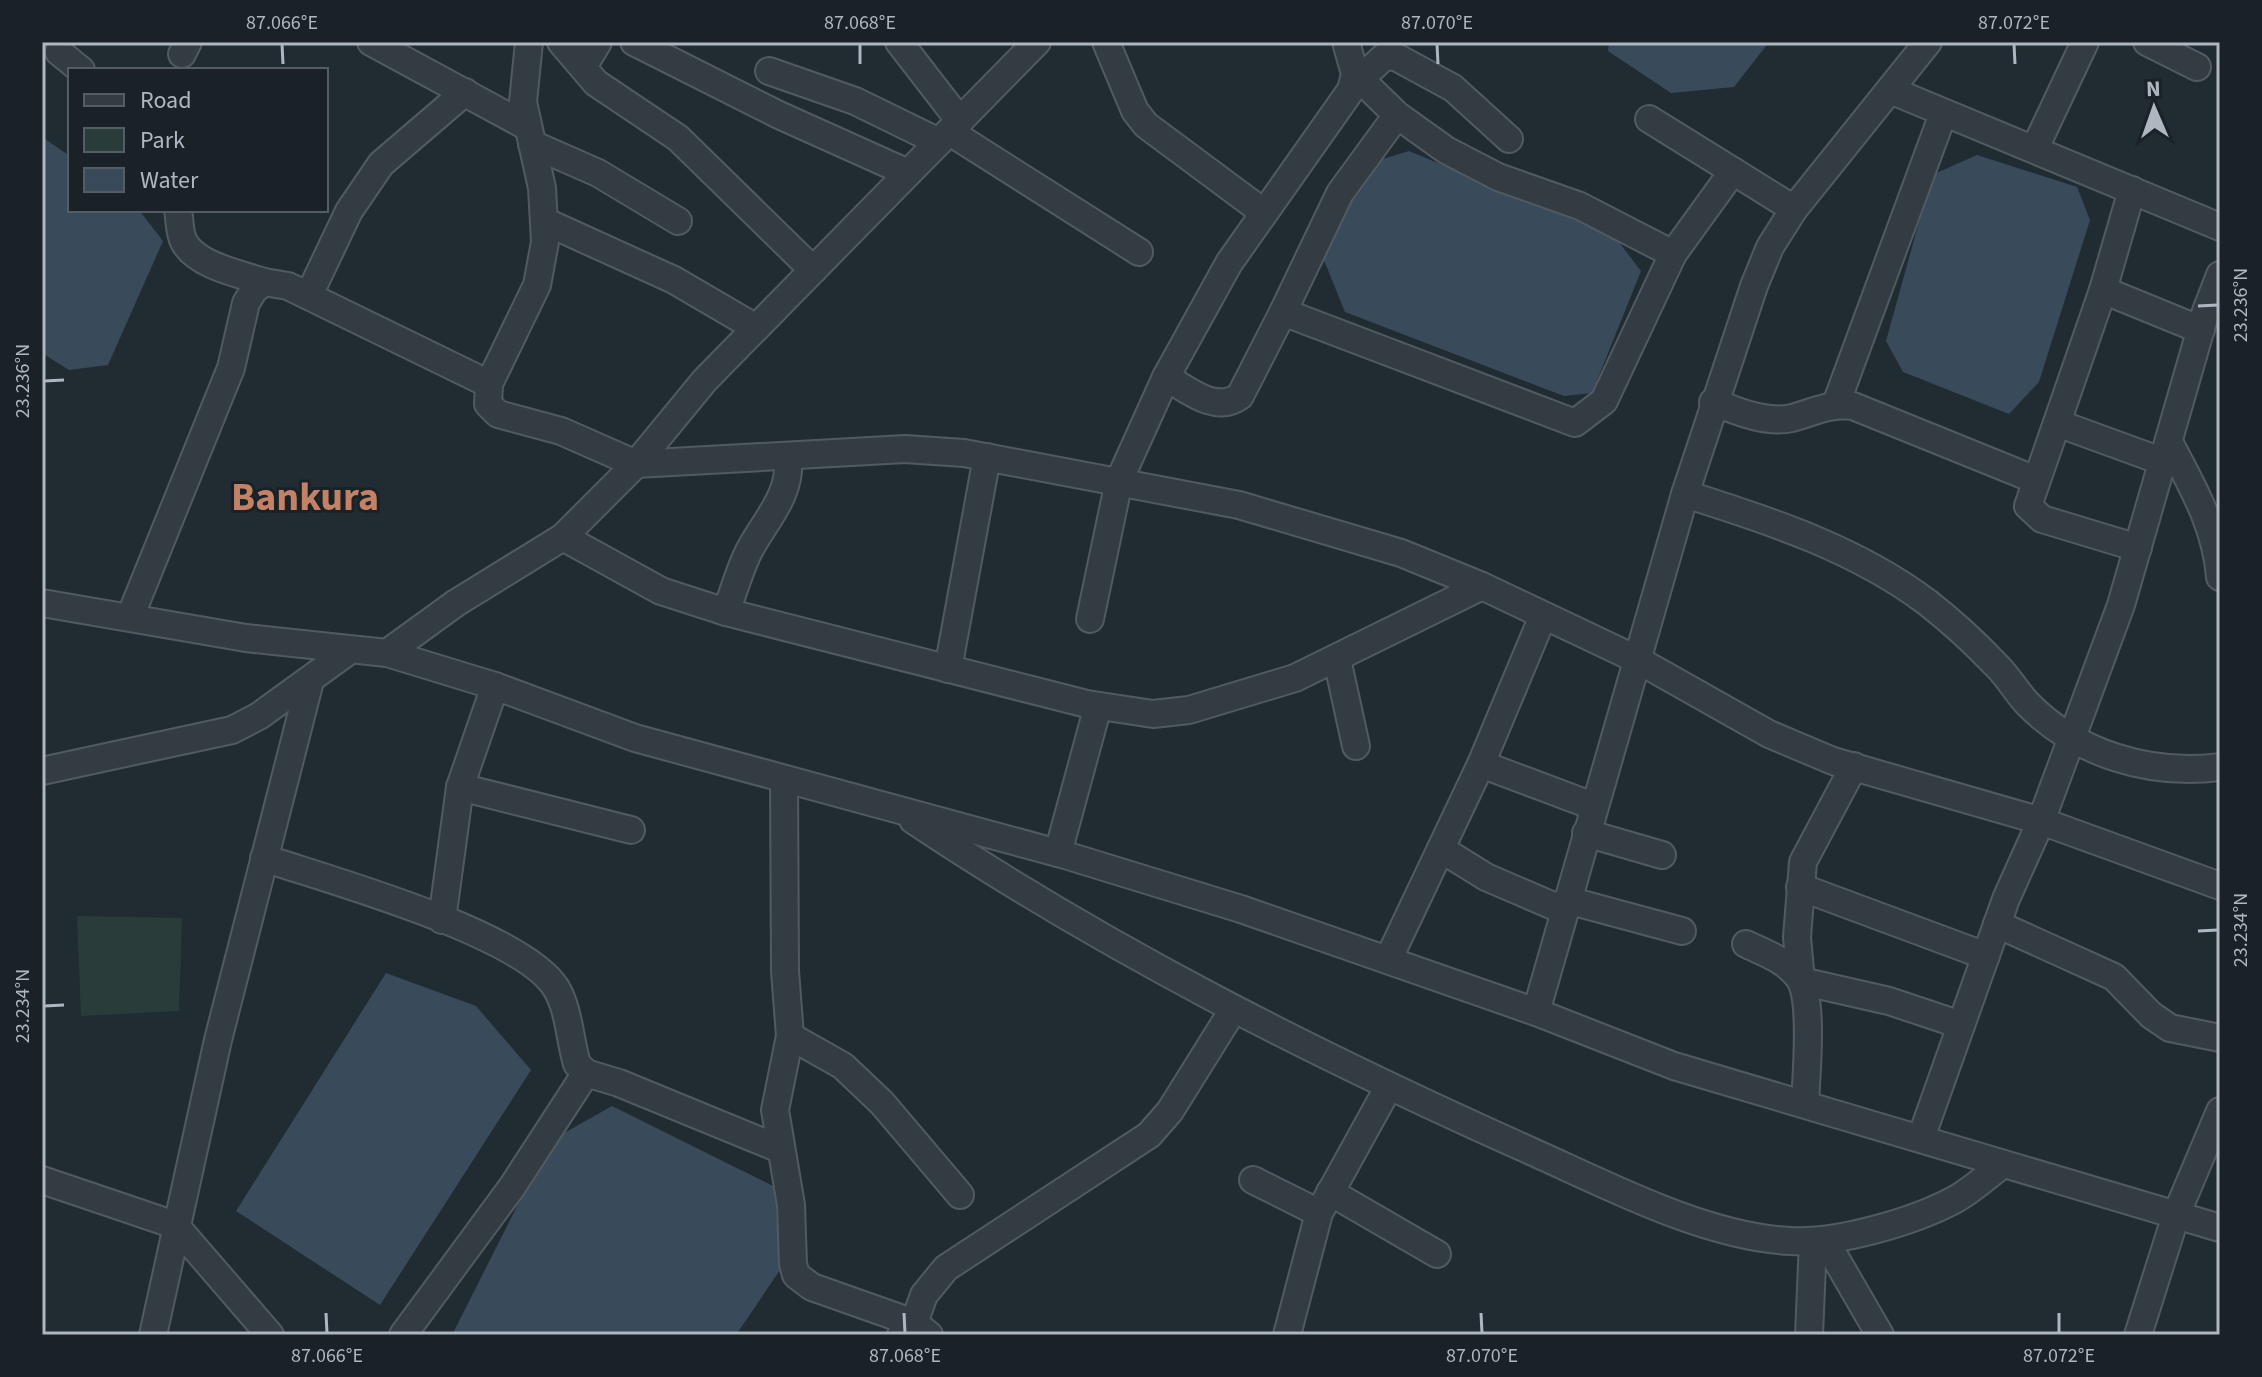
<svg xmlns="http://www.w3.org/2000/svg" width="2262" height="1377" viewBox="0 0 2262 1377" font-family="'Source Sans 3',sans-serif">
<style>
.green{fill:#2a3c39}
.water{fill:#394b5a}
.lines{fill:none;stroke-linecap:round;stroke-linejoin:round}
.minor-casing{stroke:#525a61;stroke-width:30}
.minor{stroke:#343c43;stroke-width:26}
.ticks{fill:none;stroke:#aeb7c0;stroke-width:3}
.labels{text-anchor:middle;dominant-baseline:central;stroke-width:6;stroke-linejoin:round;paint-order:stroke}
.town-label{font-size:40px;font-weight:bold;fill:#c38266;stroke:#1a2127}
.neatline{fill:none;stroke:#aeb7c0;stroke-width:3}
.ticks-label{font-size:20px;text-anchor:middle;fill:#aeb7c0}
</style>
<rect width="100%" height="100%" fill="#212b32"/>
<path class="green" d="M77 916 182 918 179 1011 81 1016Z"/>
<g class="water">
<path d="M1609 42H1769L1734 87 1671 93 1608 51Z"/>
<path d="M42 137 70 156V210H139L163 241 108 365 69 370 42 353Z"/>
<path d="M1409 151 1615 237 1641 271 1592 393 1564 396 1345 312 1321 253 1367 164Z"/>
<path d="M1977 155 2077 187 2090 220 2039 382 2009 414 1903 372 1886 341 1932 175Z"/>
<path d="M386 973 476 1006 531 1070 380 1305 236 1211Z"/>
<path d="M612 1106 775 1187 780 1270 736 1335H452L550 1141Z"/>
</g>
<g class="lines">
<g class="minor-casing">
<g id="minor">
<path d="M371 42 526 126"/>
<path d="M529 42 523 102 542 188 545 242 537 285 489 384 488 404 498 414 561 431 636 464 905 449 964 453 1239 505 1401 553 1482 586 1636 659 1769 734 1833 761 2041 821 2220 886"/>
<path d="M561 42 596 83 678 138 813 270"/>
<path d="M634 42 779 115 908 173"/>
<path d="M899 42 960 121"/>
<path d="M1106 42 1135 111 1146 125 1263 212"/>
<path d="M2147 42 2197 67"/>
<path d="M59 52 81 70"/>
<path d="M182 54 188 42"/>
<path d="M583 67 598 42"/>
<path d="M769 71 855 101 939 142"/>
<path d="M1355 74 1397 115 1446 150 1498 177 1580 206 1673 254"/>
<path d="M1360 79 1385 56 1396 57 1453 88 1509 139"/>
<path d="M1890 90 2220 227"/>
<path d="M1649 119 1794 209"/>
<path d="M950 132 1139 252"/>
<path d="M532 144 598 173 678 221"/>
<path d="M2035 148 2085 42"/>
<path d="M2132 190 2103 290 2028 506 2042 519 2138 548"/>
<path d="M178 210C180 220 179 233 184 242 197 266 241 274 264 282"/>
<path d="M544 221 674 280 756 328"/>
<path d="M2103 290 2201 330"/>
<path d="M309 295 349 211 381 164 465 92"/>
<path d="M1283 312 1340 193 1397 115"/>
<path d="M1166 377C1188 390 1216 414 1240 396L1283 312 1575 423 1604 401 1673 254 1733 171"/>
<path d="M1713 402C1737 411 1766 424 1792 418 1814 412 1830 403 1853 406L2036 480"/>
<path d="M1836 404 1943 114"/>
<path d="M2057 423 2164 462"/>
<path d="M2169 442C2192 486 2216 526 2220 577"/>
<path d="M1685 494C1768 520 1857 549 1928 603 1951 621 1975 643 1995 664 2007 675 2015 690 2026 702 2075 754 2151 776 2220 767"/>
<path d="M563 537 661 591 726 612 1087 704 1153 714 1189 710 1295 678 1482 586"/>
<path d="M42 603 246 638 387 653 495 686 635 738 1065 855 1241 909 1536 1012 1674 1066 2220 1228"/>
<path d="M726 612C733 593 739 572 748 553 764 521 792 496 788 457"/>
<path d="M130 617 231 368 246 303 254 290 264 282 288 286 489 384"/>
<path d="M1090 619 1119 481 1166 377 1229 263 1351 90 1355 74 1346 42"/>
<path d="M387 653 456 603 563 537 636 464 705 380 1037 42"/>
<path d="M1337 659 1356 746"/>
<path d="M948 669 987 457"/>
<path d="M1481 764 1593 806"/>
<path d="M1854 766 1803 862 1797 937 1801 981 1889 1001 1961 1025"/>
<path d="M42 771 232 730 259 716 350 650"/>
<path d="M784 779 785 971 790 1036 775 1110 791 1205 793 1264 796 1275 812 1287 914 1323 929 1335"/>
<path d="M460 787 631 830"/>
<path d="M913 820C1109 951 1318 1056 1533 1152 1609 1186 1706 1237 1790 1241 1836 1244 1913 1222 1954 1200 1971 1191 1987 1176 2003 1164"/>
<path d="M1586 833 1662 855"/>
<path d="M1441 849 1486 877 1565 911"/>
<path d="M1058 853 1098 706"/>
<path d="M264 858C329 880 522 933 556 988 569 1009 570 1041 577 1064L586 1073 619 1083 780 1149"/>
<path d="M1800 887 1986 956"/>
<path d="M1567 900 1682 931"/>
<path d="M442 920 460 787 495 686"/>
<path d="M1997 924 2114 977 2151 1015 2170 1028 2220 1038"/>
<path d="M1746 944C1765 953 1786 960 1799 978 1814 1000 1806 1076 1805 1104"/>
<path d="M1388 960 1481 764 1543 616"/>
<path d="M1536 1012 1685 494 1754 286 1770 247 1794 209 1928 42"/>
<path d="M790 1036 843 1066 882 1103 960 1195"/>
<path d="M1921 1138 2006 899 2041 821 2121 605 2206 311 2220 275"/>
<path d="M42 1180 175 1225 270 1335"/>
<path d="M1253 1180 1319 1213"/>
<path d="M1330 1192 1437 1254"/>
<path d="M1825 1240 1880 1335"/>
<path d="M153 1335 218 1040 310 681"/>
<path d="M403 1335 512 1187 586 1073"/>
<path d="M901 1335 914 1323 924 1295 946 1268 1149 1135 1170 1111 1233 1010"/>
<path d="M1287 1335 1319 1213 1388 1088"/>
<path d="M1809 1335 1813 1241"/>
<path d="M2138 1335 2176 1215 2220 1111"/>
</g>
</g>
<use href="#minor" class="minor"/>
</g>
<path class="ticks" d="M282 44 283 64M860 44V64M1437 44 1438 64M2014 44 2015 64M2198 306 2218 305M44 381 64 380M2198 931 2218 930M44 1006 64 1005M326 1313 327 1333M904 1313 905 1333M1481 1313 1482 1333M2059 1313V1333"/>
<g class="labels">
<g class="town-label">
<text x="305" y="497">Bankura</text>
</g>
</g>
<rect width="2262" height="1377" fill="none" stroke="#1a2127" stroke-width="88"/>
<rect x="68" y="68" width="260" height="144" fill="#1a2127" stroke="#555d64" stroke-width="2"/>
<rect x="84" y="94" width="40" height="12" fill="#343c43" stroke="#555d64" stroke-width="2"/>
<text x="140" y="108" font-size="24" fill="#aeb7c0">Road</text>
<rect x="84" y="128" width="40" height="24" fill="#2a3c39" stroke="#555d64" stroke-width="2"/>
<text x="140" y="148" font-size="24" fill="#aeb7c0">Park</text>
<rect x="84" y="168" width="40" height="24" fill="#394b5a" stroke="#555d64" stroke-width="2"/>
<text x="140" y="188" font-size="24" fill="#aeb7c0">Water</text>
<g transform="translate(2154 108) rotate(358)" stroke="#1a2127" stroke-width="6" paint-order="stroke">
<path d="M0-6L14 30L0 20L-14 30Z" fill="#aeb7c0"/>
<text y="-12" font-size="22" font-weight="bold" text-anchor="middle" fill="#aeb7c0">N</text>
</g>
<rect x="44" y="44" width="2174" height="1289" class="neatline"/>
<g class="ticks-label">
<text x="282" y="29">87.066°E</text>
<text x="860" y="29">87.068°E</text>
<text x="1437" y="29">87.070°E</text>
<text x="2014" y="29">87.072°E</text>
<text transform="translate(2240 305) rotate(-90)" y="7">23.236°N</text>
<text transform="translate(22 381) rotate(-90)" y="7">23.236°N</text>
<text transform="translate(2240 930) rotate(-90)" y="7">23.234°N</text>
<text transform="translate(22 1006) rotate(-90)" y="7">23.234°N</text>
<text x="327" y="1362">87.066°E</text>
<text x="905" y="1362">87.068°E</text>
<text x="1482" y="1362">87.070°E</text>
<text x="2059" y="1362">87.072°E</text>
</g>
</svg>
